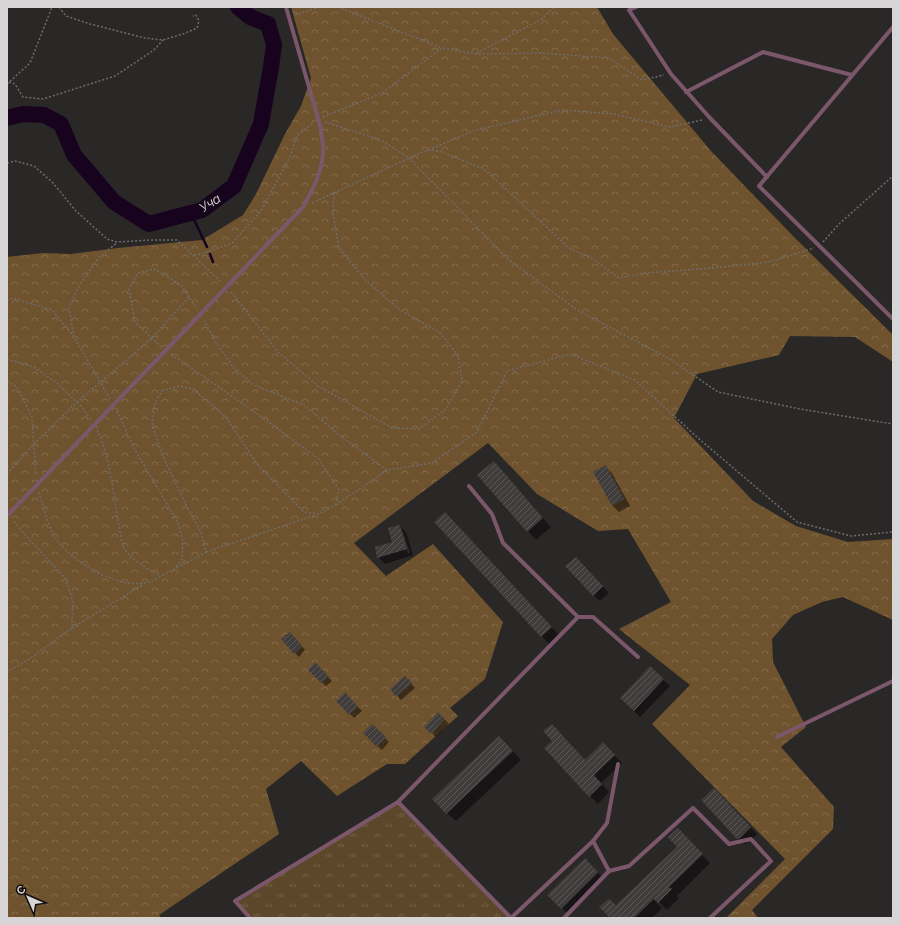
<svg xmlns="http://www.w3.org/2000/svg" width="900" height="925" viewBox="0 0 900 925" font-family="Raleway,sans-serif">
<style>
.grass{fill:url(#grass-tufts)}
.forest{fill:url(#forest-crowns)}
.shadow{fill:#0007;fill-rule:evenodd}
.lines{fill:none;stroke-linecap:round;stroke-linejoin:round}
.stream{stroke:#18031f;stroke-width:2.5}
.river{stroke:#18031f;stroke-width:16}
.building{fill:url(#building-hatch)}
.path{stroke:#6f6c6c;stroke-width:1.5;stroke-dasharray:2 2;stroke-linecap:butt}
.service{stroke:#7c576b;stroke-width:4}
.labels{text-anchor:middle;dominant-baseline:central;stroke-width:3;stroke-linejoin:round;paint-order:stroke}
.water-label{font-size:13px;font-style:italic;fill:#f3d9fe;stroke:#121010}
</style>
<defs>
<pattern id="grass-tufts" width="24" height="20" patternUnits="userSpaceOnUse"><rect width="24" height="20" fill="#5d472a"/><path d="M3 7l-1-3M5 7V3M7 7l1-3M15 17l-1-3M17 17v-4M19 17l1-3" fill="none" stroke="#746148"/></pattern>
<pattern id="forest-crowns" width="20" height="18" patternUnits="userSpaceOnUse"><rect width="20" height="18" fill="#6f532e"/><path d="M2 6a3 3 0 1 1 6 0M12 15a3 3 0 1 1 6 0" fill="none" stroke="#836b4c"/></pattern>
<pattern id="building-hatch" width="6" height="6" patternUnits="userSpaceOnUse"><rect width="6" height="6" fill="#3f3c3b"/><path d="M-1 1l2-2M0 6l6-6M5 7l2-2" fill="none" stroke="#5a5757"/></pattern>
</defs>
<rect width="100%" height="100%" fill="#2a2727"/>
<path class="grass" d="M398 802 509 918H250L235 901Z"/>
<path class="forest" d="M291 7H597L613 34 711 151 793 236 893 335V362L855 337 790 336 779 355 697 374 674 418 753 501 796 526 848 542 893 539V620L843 597 822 602 793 615 772 639 773 662 806 727 781 747 834 807 833 829 752 910 758 918H726L785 859 652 724 690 685 619 629 671 602 628 529 598 531 537 494 488 443 354 543 386 576 433 544 503 622 485 679 450 708 458 716 405 764H387L337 796 301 761 266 789 279 834 159 915 161 918H7V257L43 253 71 254 118 248 202 240 243 215 256 194 285 134 301 106 311 78Z"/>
<g class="shadow">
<path d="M605 466 612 473 630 506 619 512 613 506Z"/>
<path d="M502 471 551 527 536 540 479 475Z"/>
<path d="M453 522 560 636 550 645 436 523Z"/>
<path d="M400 526 406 532 413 555 385 564 378 557 393 543ZM401 532H403L410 553 408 554Z"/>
<path d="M582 564 609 593 600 601 593 595Z"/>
<path d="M294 637 305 650 299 657 282 639Z"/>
<path d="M315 664 332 681 326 686 310 670Z"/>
<path d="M650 667 670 686 640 717 621 698Z"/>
<path d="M405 677 415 688 401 700 391 689Z"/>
<path d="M345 694 362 711 354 718 337 701Z"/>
<path d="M438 713 449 724 436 737 425 727Z"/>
<path d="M372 725 389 742 382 750 364 733Z"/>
<path d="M603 744 622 763 601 783 609 792 598 804 590 796 585 761Z"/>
<path d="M508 746 521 760 456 821 447 813Z"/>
<path d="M714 789 757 834 746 844H744L738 838Z"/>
<path d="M678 830 710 863 677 896 679 898 667 910 655 898 654 900 662 908 652 918H611L616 907 679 847Z"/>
<path d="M585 860 604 879 568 914 549 895Z"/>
</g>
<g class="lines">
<g class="stream">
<path d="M191 213 207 247"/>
<path d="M210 254 213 262"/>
</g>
<path class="river" d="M7 118 23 114 44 115 61 124 74 155 114 202 149 224 202 210 234 186 261 124 271 67 274 45 268 24 250 17 238 7"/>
</g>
<g class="building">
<path d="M494 461 543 518 527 532 477 475Z"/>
<path d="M606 465 624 499 612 506 593 472Z"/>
<path d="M445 512 552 627 541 637 434 522Z"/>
<path d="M400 525 407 549 377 558 375 547 392 542 388 528Z"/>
<path d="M576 557 603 586 593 596 565 566Z"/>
<path d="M290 632 302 646 294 654 281 639Z"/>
<path d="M315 662 329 677 321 683 308 670Z"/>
<path d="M650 666 664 679 634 711 620 698Z"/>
<path d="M405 676 412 683 396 697 390 689Z"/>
<path d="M345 692 358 707 349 715 336 701Z"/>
<path d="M438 712 445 719 431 734 424 727Z"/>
<path d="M372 724 386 737 377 747 363 733Z"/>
<path d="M552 724 585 760 603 742 615 755 594 775 602 784 589 797 544 748 552 741 543 731Z"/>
<path d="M499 736 513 751 446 814 432 799Z"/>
<path d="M714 788 751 827 740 838 737 839 701 800Z"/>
<path d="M678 828 703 854 669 887 672 889 658 903 654 899 634 918H610L599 907 609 899 616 905 677 847 668 837Z"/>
<path d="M585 858 598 872 561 909 547 895Z"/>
</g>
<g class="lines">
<g class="path">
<path d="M59 7 66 16 90 24 145 38 163 40 183 34 197 28 199 21 196 15 193 16"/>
<path d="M338 7 442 48"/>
<path d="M295 15 320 7"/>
<path d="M477 53 542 19 554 7"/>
<path d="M9 82 15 84 23 97 43 99 115 76 154 50 163 40"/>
<path d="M7 84 30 63 52 7"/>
<path d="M323 117 382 93 442 48 476 54 542 53 609 58 642 80 664 75"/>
<path d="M325 122 381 140 409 158 508 259 577 310 668 358 718 392 800 409 893 424"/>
<path d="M428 150 439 151 484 169 570 249 590 257 619 278 646 273 713 268 769 262 814 248"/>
<path d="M7 163 15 161 34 166 53 183 76 211 107 239 117 242 150 240H177L221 282"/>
<path d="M312 203 416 155 476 130 562 110 614 114 670 127 702 120"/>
<path d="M823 242 839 224 893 176"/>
<path d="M194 255 202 254 232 243 261 211 289 159 297 136 313 123"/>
<path d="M231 292 278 352 318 386 392 428 419 429 446 409 462 381 458 355 440 333 399 309 366 281 339 248 333 213 334 193"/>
<path d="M7 300 13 298 52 310 73 335 110 399"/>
<path d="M204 320 219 348 235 369 254 385 304 405 338 434 387 470 432 463 477 432 507 371 570 354 635 380 698 438 797 522 851 536 893 532"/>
<path d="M73 333 69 307 81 283 99 257 117 243"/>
<path d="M161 347 135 322 129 289 138 273 154 269 181 285 197 309"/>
<path d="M7 359 34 367 58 384 81 406 91 420"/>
<path d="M7 381 17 387 32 417 36 476"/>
<path d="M117 411 135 450 178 523 183 541 182 559 175 568"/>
<path d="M97 430C112 460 112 492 119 525 120 531 121 540 123 546 130 560 148 569 161 576"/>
<path d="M7 474 34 444 77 402 151 339 189 297"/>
<path d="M39 492C44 508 47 526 57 540 72 562 117 588 144 583 154 582 164 574 174 569 185 563 195 559 206 552L201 532 185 503 162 454 152 423 155 403 162 391 179 386 193 389 226 417 257 464 304 512 318 514 335 505 339 490 319 459 263 418 171 354"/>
<path d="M336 505 387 470"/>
<path d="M206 552 316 515"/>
<path d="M72 628 144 584"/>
<path d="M7 670 9 671 28 660 72 628 73 601 65 578 25 535 13 520"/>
</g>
<g class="service">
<path d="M636 7 629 10 671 74 710 118 767 177"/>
<path d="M893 27 759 186 893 319"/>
<path d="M686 92 763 52 852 75"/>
<path d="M7 516 303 207C313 189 324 169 323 148 323 142 321 135 321 129L286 7"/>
<path d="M578 617H593L638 657"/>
<path d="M777 737 893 681"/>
<path d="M618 764 607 823 593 841 609 871 629 866 693 808 729 844 751 839 771 861 710 918"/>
<path d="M398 802 578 617 503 543 492 514 469 486"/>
<path d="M250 918 235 901 398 802 511 918"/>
<path d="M511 918 593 841"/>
<path d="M564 918 609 871"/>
</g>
</g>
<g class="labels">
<g class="water-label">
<text transform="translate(210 203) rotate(-33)">Уча</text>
</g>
</g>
<rect width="900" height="925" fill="none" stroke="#d8d5d6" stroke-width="16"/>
<g transform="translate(28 897) rotate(315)" stroke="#121010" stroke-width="3" paint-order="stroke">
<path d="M0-3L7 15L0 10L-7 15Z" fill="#d8d5d6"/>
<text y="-6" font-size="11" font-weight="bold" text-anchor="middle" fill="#d8d5d6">С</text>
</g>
</svg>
